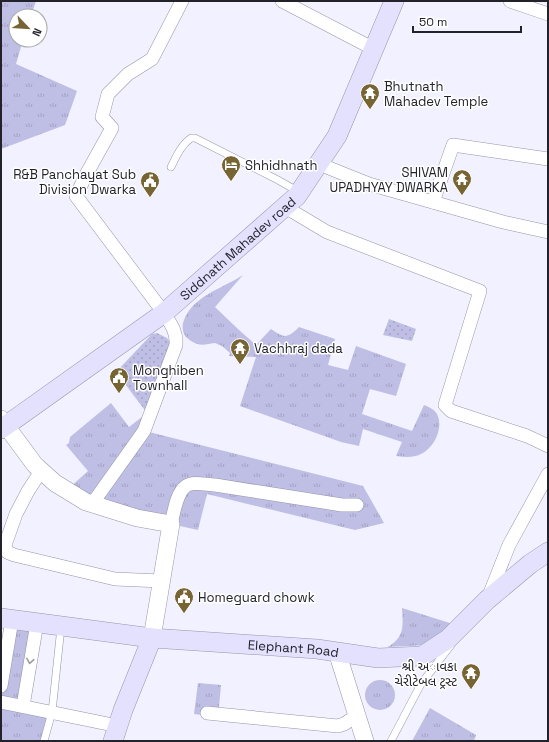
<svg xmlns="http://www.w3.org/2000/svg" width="549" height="742" viewBox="0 0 549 742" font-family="'Space Grotesk','Noto Sans Gujarati',sans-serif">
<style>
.grass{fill:url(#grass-tufts)}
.garden{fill:url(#garden-dots)}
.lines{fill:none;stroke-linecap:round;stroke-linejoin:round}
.service-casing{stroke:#9595aa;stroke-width:8}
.minor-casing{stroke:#9595aa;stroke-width:14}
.tertiary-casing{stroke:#9595aa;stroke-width:18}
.secondary-casing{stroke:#9595aa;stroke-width:20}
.service{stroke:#fff;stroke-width:7}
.minor{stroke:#fff;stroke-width:13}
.tertiary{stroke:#fff;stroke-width:17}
.secondary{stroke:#e3e1fe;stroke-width:19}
.oneway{stroke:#9c9ca0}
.labels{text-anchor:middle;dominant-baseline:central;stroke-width:3;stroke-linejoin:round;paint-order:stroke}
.poi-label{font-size:13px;fill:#23222b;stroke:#fff;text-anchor:start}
.street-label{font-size:13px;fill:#23222b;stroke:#fff}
</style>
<defs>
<pattern id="grass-tufts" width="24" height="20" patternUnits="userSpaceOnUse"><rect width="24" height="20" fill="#bfbee4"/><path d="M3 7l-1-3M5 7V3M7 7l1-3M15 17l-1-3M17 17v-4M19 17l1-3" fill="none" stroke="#a4a3c4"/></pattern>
<pattern id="garden-dots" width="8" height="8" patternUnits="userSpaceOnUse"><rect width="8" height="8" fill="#bfbee4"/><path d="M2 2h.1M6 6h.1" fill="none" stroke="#a4a3c4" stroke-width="1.8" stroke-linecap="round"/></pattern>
</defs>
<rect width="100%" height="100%" fill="#f1f1ff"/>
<g class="grass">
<path d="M1 1H36L31 16H16V40H23L16 64 77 91 65 125 1 149Z"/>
<path d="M243 275 215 307 239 330 256 345 271 329C284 338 287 339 299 327L335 339 328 365 348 370 356 346 406 364 396 396 370 389 362 414 412 431 424 405C429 407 434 409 437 414 444 428 434 448 421 454 413 458 404 457 396 456L402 442 363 429 359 446 341 442 240 406 256 357 229 356 230 353 222 346 215 343C203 345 197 347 186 337 183 333 182 328 183 323 191 296 222 289 243 275Z"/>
<path d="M111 403 129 427 147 413 145 431 363 486 384 523 355 530 207 494 198 530 171 524 68 489 88 471 66 445 69 443 70 437Z"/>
<path d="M402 608 453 624 427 645 388 647C405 636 403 627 402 608Z"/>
<path d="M12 620 37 623 23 706 52 712 44 741H1V686Z"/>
<circle cx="380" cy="695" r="15"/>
<path d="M198 683 221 685 218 717 194 714Z"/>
<path d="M430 708 476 735 474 741H412Z"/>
</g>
<g class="garden">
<path d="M389 319 416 329 412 341 383 335Z"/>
<path d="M157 333 167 338 170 342 147 413 116 372 152 334Z"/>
</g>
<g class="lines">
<g class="service-casing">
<g id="service">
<path d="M171 167C176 157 181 145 191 138H195L278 180 299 192"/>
<path d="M44 741 52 712 61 627"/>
<path d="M391 741 421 684 451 645"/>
</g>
</g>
<g class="minor-casing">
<g id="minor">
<path d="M282 1 374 49"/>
<path d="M510 1 548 14"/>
<path d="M319 164 369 184 503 222 548 232"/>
<path d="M433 202 453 145 548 159"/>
<path d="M285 207 327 232 480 291 445 405 451 411 527 436 548 446"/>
<path d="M41 471 28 491 16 514 5 545 7 552 14 555 115 579 161 581"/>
<path d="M92 504 144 431 176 345C177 332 171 324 164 313L76 196 87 173 112 128 102 117 108 94 128 74 152 59 182 1"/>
<path d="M171 524C174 513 176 493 186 486 193 481 207 485 215 485L342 505H357"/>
<path d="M488 598 509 545 548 474"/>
<path d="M1 686 12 620"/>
<path d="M1 702 118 726"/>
<path d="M23 706 37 623"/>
<path d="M207 713 338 726 344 724 358 715"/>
</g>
</g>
<g class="tertiary-casing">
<g id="tertiary">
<path d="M1 419 35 465 55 483 86 502 137 518 171 524 152 638"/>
<path d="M337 652 365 741"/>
</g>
</g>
<g class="secondary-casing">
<g id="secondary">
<path id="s1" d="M1 429 164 313 297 196 337 136 394 1"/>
<path id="s2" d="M1 618 152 638 317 649 378 658 422 656 448 639 487 600 530 564 548 552"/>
<path d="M113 741 123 710 152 638"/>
</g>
</g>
<use href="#service" class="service"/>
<use href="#minor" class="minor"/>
<use href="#tertiary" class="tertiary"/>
<use href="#secondary" class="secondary"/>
</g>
<defs><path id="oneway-chevron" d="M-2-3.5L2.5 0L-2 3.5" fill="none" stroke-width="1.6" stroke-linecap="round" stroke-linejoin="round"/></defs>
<use class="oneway" href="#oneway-chevron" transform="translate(30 661) rotate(99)"/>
<defs>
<g id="temple-pin" transform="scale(1)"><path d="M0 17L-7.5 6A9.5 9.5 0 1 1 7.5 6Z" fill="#776433" stroke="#fff"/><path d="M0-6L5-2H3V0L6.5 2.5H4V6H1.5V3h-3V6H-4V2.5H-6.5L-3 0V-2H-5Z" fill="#fff"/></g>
<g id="hotel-pin" transform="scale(1)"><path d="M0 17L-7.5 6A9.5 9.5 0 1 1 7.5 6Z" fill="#776433" stroke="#fff"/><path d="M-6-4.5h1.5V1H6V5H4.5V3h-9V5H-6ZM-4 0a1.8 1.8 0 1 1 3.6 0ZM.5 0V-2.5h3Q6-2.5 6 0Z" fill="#fff"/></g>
<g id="civic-pin" transform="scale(1)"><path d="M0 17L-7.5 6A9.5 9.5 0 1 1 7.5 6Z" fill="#776433" stroke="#fff"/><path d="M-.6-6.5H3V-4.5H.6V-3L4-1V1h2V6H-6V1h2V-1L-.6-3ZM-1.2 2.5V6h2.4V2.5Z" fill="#fff"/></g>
</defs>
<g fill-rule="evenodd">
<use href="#temple-pin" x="370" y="93"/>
<use href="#hotel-pin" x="231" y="165"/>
<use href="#temple-pin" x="462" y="179"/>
<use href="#civic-pin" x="150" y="181"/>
<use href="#temple-pin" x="240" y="348"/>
<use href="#civic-pin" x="119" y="377"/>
<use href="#civic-pin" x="184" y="597"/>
<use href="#temple-pin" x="471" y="673"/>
</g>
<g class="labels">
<g class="poi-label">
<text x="384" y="86">Bhutnath<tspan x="384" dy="15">Mahadev Temple</tspan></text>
<text x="245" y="165">Shhidhnath</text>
<text x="448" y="172" text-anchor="end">SHIVAM<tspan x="448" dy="15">UPADHYAY DWARKA</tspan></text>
<text x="136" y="174" text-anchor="end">R&amp;B Panchayat Sub<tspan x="136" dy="15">Division Dwarka</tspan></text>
<text x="254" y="348">Vachhraj dada</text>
<text x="133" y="370">Monghiben<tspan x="133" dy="15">Townhall</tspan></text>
<text x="198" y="597">Homeguard chowk</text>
<text x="457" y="666" text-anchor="end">શ્રી અાવકા<tspan x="457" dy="15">ચેરીટેબલ ટ્રસ્ટ</tspan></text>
</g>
<g class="street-label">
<text stroke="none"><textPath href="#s1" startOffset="298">Siddnath Mahadev road</textPath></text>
<text stroke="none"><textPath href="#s2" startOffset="294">Elephant Road</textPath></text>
</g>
</g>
<rect width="549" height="742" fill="none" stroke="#23222b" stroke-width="4"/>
<g transform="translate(28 28) rotate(115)"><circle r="19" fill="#ffffff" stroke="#a7a7aa"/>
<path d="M0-3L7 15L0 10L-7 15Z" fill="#776433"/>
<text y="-6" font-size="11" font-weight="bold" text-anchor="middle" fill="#23222b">N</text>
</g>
<path d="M413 26v6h108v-6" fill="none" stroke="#23222b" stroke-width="2"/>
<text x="419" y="26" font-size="12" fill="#23222b" stroke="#ffffff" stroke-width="3" paint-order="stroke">50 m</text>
</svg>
